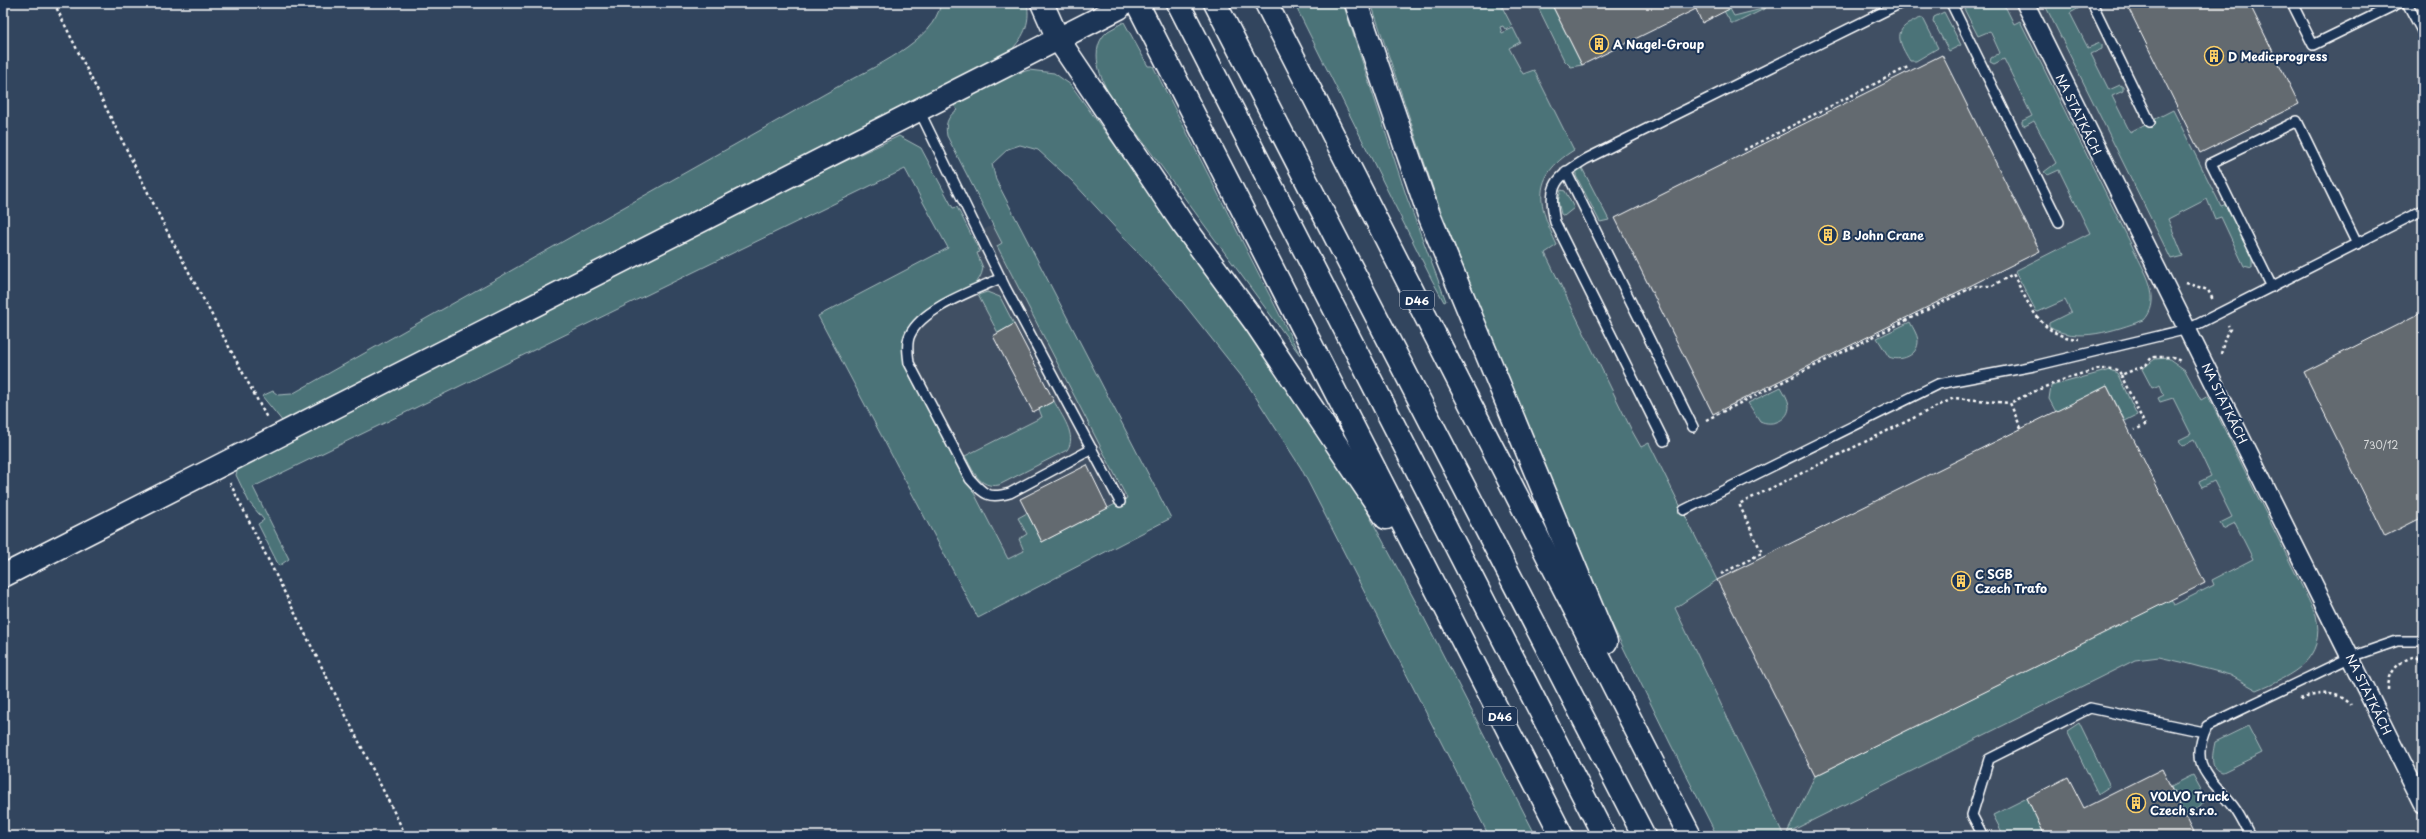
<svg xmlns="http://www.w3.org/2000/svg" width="2426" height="839" viewBox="0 0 2426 839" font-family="'Playpen Sans',sans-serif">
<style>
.built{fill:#415063}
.green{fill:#4b7378;stroke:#a5b9bc}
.building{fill:#636a6f;stroke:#fff}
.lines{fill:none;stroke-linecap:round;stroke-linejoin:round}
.service-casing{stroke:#fff;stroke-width:12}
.minor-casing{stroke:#fff;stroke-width:20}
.secondary-casing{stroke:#fff;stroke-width:25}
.motorway-casing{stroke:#fff;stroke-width:25}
.path{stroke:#fff;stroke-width:2.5;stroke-dasharray:3 3;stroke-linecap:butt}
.service{stroke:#1d3557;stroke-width:9}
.minor{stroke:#1d3557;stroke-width:17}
.secondary{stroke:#1d3557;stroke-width:22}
.motorway{stroke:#1d3557;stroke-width:22}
.labels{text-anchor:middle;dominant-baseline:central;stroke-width:4;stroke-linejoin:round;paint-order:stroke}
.number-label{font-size:10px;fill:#d8dadb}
.shield{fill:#1d3557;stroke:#bbc2cd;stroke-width:1}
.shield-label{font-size:11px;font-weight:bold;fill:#fff}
.poi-label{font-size:12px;font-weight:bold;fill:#fff;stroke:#1d3557;text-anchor:start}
.street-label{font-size:12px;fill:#fff;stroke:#1d3557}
</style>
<rect width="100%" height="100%" fill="#32455e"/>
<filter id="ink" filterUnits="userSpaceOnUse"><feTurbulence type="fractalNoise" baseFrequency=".025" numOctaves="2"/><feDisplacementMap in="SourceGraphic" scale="8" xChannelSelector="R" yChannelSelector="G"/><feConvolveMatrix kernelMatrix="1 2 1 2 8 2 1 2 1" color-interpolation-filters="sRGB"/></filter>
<g filter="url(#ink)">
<g class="built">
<path d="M1453 3H2423V836H1784L1636 525Z"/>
<path d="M1014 214 1171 518 978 618 818 316Z"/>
</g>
<g class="green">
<path d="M941 3H1027C1031 24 1023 39 1008 53L283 422 262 396 273 391 278 395 292 394 839 86C871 68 934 42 941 3Z"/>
<path d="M1294 3H1343L1407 198 1446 301 1444 302 1432 280Z"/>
<path d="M1371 3H1500L1512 26 1505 29 1503 26 1500 27 1502 33 1513 28 1520 42 1509 48 1523 74 1534 70 1574 150C1530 177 1538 205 1557 245L1545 253 1632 431 1641 447 1649 443 1717 580 1675 608 1784 836H1717L1670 743 1578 555 1439 206Z"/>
<path d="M1536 3H1551L1582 65 1571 67 1564 60Z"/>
<path d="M1961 3H2000L2006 8 2014 24 2020 21 2146 274C2153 290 2156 307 2144 320 2115 330 2077 344 2049 327V323L2071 312 2065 300 2038 312 2036 311 2015 271 2090 233 2059 170 2048 175 2044 172 2056 163 2034 121 2025 126 2022 124V121L2032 116 2004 59 1994 64 1990 62 1991 58 2000 53 1990 31 1978 36Z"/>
<path d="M2044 3H2082L2083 6 2070 13 2088 48 2100 43 2102 45V49L2091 54 2109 90 2120 85 2123 87V91L2112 96 2130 132 2173 110 2221 206 2227 204 2252 257V268L2244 266 2221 217 2215 219 2207 199 2168 219 2183 256 2171 259Z"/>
<path d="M1766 8 1736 23H1731L1724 11 1730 9 1734 16Z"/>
<path d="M1944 12 1961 45 1949 51 1933 21 1934 17Z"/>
<path d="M1923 18 1938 48 1916 61H1910C1903 49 1892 33 1908 24 1913 22 1918 18 1923 18Z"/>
<path d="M1124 22 1148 66H1153L1300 355 1111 98C1101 80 1087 48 1108 31 1113 28 1119 25 1124 22Z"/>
<path d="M1029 70 1054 73 1071 85 1232 306 1349 478 1420 610 1536 836H1489L1301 468 1246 382 1173 290 1072 181 1038 150 1020 145 1008 149 992 164 996 180 1171 518 978 618 818 316 948 248 905 169 253 487 289 559 279 566 258 524 264 520 249 502 236 475 238 468 820 173 899 136 921 148 953 208 957 207 980 252 977 253 983 268C978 300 930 299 912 322 908 328 906 335 904 342L956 458 1008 559 1024 551 1019 539 1027 534 1018 518 1027 513 1042 542 1127 498 997 246 1002 243 947 136C945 124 947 117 957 110L954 105 1006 77Z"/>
<path d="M1582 168 1609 220 1600 222 1576 176V171Z"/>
<path d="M1561 190 1565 191 1574 208 1564 216 1561 214 1558 201Z"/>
<path d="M987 292 1000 297 1014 324 998 333 978 295Z"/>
<path d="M1910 322C1913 328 1917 334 1918 340 1919 356 1900 362 1889 357L1877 338Z"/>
<path d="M2168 358 2185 370 2201 400 2208 396 2316 615C2326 660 2293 675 2257 690L2230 675 2181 662 2159 657 2135 660 1787 833 1815 776 2171 599 2174 605 2214 585 2212 580 2253 559 2235 523 2223 529 2220 523 2232 517 2214 481 2202 487 2199 482 2211 476 2194 440 2182 446 2179 440 2191 434 2173 398 2160 402 2158 398 2164 395 2160 385 2152 388 2142 369 2155 359Z"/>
<path d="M2110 370 2117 373 2119 377 2137 415 2125 421 2107 386 2056 412 2049 399 2051 386Z"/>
<path d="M1781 387C1784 392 1788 399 1789 405 1790 420 1772 427 1760 421L1748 403Z"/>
<path d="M1054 401C1061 415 1078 436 1067 450L999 485C979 489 973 470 965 456L1042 417 1039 409Z"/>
<path d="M2079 723 2110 786 2098 794 2067 731Z"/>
<path d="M2248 726 2262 753 2223 772C2208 771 2213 752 2215 742Z"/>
<path d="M2193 775 2204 795V801L2199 807 2185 815 2171 786Z"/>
<path d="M2027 798 2045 836H2004L1993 815Z"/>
</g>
<g class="building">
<path d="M1551 3H1741L1702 23 1696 9 1582 65Z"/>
<path d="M2126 3H2249L2299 104 2200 153Z"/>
<path d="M1942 55 2040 251 1713 414 1615 218Z"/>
<path d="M2423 312V517L2385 536 2304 372Z"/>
<path d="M1014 324 1054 401 1033 412 993 336Z"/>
<path d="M2107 386 2205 583 1815 776 1717 580Z"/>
<path d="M1087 465 1108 508 1042 542 1020 499Z"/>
<path d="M2162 769 2195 836H2045L2027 798 2068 777 2084 808Z"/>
</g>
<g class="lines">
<g class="service-casing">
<g id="service">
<path d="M1951 3 2059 222"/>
<path d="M2092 3 2150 122"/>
<path d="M2292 3 2313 45 2399 3"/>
<path d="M2407 3 2423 33"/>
<path d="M919 110 1005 287 1120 502"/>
<path d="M1566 171 1693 427"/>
<path d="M1001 278C975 290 922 308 910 335 906 343 908 354 909 363L970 479C984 495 989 499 1010 493L1092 449"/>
<path d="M2272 287 2211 163 2297 121 2357 244"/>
<path d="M1664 441 1555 222C1547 184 1556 178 1586 159L1901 3"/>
<path d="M1684 510 1938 384 2034 366 2188 329 2423 210"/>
<path d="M1983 836 1972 815 1989 759 2090 708 2204 732"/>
<path d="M2250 836C2245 826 2240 815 2233 806 2210 777 2188 767 2207 726L2351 657 2397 641H2423"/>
</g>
</g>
<g class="minor-casing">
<path id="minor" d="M2025 3 2423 804"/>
</g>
<g class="secondary-casing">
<path id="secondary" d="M3 576 1119 8"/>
</g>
<g class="motorway-casing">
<g id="motorway">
<path d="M1042 3 1058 39 1182 223 1254 321 1386 518"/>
<path d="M1137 3 1562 836"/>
<path d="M1178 3 1604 836"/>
<path d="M1215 3 1644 836"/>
<path d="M1266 3 1690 836"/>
<path d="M1356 3 1429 215 1606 642"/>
</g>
</g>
<g class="path">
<path d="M54 3 168 233 267 418"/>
<path d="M1744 150 1910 66"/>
<path d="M2186 283 2208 290 2213 300"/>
<path d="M2221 354 2225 337 2230 329 2228 325"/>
<path d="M2121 375 2145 425 2135 430"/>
<path d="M1706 420 1975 286H1992L2013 274C2029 304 2040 337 2079 339"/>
<path d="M2021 428 2010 403C2030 393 2100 360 2119 371L2121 375 2146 365 2152 357H2173L2182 362"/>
<path d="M230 483 406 836"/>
<path d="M1721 574 1762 553 1739 504 1954 398 2010 403"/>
<path d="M2417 657 2423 662"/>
<path d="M2388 690C2388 673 2397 662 2413 657"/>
<path d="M2300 699C2318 693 2337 689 2351 705"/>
</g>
<use href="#service" class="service"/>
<use href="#minor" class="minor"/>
<use href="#secondary" class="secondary"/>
<use href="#motorway" class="motorway"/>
</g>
</g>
<defs>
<g id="building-ring" transform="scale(1)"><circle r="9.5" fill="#1d3557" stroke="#ffd166" stroke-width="1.5"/><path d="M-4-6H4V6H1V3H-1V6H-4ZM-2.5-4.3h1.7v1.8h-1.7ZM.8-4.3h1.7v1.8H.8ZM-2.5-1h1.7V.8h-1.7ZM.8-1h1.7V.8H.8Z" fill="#ffd166"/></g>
</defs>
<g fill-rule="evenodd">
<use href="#building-ring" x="1599" y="44"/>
<use href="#building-ring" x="2214" y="56"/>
<use href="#building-ring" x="1828" y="235"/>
<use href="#building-ring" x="1961" y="581"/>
<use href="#building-ring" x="2136" y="803"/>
</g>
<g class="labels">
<g class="number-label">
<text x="2381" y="444">730/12</text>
</g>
<g class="shield">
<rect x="1400" y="291" width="34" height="18" rx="3"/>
<rect x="1483" y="707" width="34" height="18" rx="3"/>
</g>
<g class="shield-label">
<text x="1417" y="300">D46</text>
<text x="1500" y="716">D46</text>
</g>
<g class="poi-label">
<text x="1613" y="44">A Nagel-Group</text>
<text x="2228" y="56">D Medicprogress</text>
<text x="1842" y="235">B John Crane</text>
<text x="1975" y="574">C SGB<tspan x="1975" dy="14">Czech Trafo</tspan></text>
<text x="2150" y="796">VOLVO Truck<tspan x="2150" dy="14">Czech s.r.o.</tspan></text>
</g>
<g class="street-label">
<text transform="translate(2079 114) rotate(64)">NA STATKÁCH</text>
<text transform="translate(2225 403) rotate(64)">NA STATKÁCH</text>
<text transform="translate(2369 694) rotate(64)">NA STATKÁCH</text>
</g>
</g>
<rect width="2426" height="839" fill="none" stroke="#1d3557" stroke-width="16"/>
<rect x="8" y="8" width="2410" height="823" fill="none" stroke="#fff" stroke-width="1.5" filter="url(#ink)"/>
</svg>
